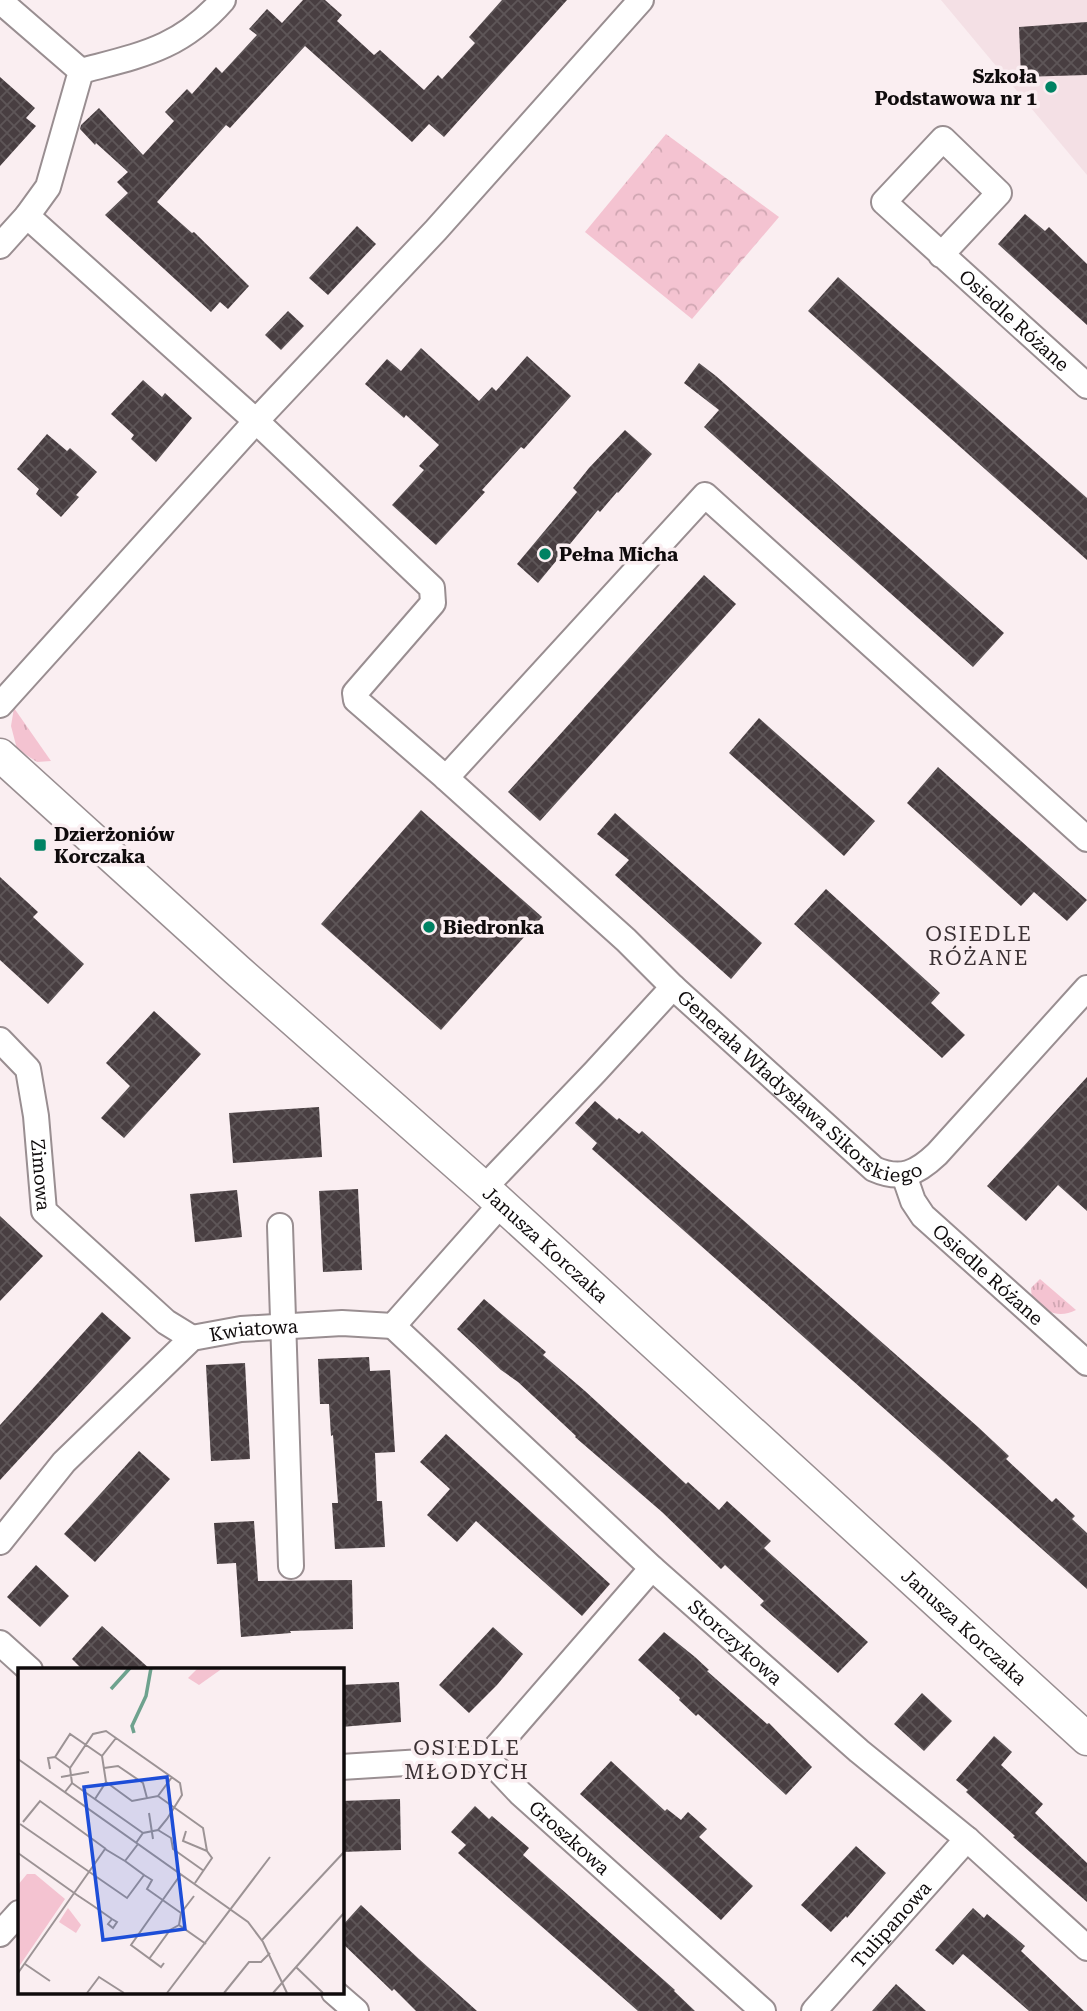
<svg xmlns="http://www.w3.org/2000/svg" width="1087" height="2011" viewBox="0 0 1087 2011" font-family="'Roboto Serif',serif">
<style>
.built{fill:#f4e0e5}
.grass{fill:url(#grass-tufts)}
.park{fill:url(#park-crowns)}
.building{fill:url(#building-cross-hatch)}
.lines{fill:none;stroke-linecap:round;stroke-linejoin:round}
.minor-casing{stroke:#998e91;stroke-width:28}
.tertiary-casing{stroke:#998e91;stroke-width:35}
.minor{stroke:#fff;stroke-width:24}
.tertiary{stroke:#fff;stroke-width:32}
.poi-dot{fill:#008263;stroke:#faeef1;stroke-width:2.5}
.labels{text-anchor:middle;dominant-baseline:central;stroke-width:7;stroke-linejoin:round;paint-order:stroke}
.poi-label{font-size:19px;font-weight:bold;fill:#0f0b0c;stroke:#faeef1;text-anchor:start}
.street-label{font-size:19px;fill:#0f0b0c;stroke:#faeef1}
.neighbourhood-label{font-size:21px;letter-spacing:2px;fill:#3b3134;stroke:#faeef1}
.inset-river{fill:none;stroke:#6ea28e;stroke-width:3.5}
.inset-road{fill:none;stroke:#9c9395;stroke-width:2}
.view{fill:#1d4ed8;fill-opacity:0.15;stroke:#1d4ed8;stroke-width:3.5}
.inset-edge{fill:none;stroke:#0f0b0c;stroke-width:3.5}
</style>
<defs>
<pattern id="grass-tufts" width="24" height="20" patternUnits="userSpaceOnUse" patternTransform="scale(1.75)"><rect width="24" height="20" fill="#f4c3d1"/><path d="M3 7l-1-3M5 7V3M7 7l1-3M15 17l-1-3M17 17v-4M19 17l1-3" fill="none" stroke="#d0a6b2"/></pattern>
<pattern id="park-crowns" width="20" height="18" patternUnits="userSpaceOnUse" patternTransform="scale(1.75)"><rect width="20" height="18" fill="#f4c3d1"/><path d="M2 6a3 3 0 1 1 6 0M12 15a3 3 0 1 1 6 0" fill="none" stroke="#d0a6b2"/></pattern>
<pattern id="building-cross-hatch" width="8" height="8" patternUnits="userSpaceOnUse" patternTransform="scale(1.75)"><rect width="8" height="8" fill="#483e41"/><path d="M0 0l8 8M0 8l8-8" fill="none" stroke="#5e5658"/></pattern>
</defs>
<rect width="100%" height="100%" fill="#faeef1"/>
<path class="built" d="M941 0H1087V175Z"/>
<g class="grass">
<path d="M14 708 51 761 37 762 17 749 11 726Z"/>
<path d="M1040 1279 1076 1310C1059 1319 1046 1312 1032 1300L1031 1288Z"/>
</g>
<path class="park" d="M666 134 779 217 692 319 585 232Z"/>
<g class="building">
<path d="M303 0H325L342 15 337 21 374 55 380 50 424 90 438 75 442 79 475 43 469 37 502 0H567L444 137 429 124 412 142 305 46 230 128 226 125 157 202 192 233 194 232 249 286 228 309 220 302 211 312 105 215 128 193 117 182 128 172 96 143 95 145 80 129 81 125 99 108 143 155 174 121 165 112 187 89 192 94 216 67 222 73 257 35 249 29 267 9 282 23Z"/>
<path d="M1087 22V75L1021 77 1019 27Z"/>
<path d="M0 77 35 108 26 118 36 126 0 166Z"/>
<path d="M1025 214 1045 231 1049 227 1087 264V325L998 244Z"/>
<path d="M357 226 376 244 328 295 309 278Z"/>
<path d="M838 277 1087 498V560L808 311Z"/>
<path d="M288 311 304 326 281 350 265 335Z"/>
<path d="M421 348 479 401 492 387 496 391 527 356 571 396 524 449 521 447 482 490 485 492 436 545 392 505 424 470 419 466 439 445 406 415 404 418 365 384 387 359 401 371Z"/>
<path d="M699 363 716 376 1004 633 973 667 704 427 719 410 684 383Z"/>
<path d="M143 380 162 397 165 393 192 418 156 462 131 439 134 435 111 414Z"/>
<path d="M625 430 652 454 618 493 617 492 600 512 598 510 538 583 517 564 577 492 573 488 589 468Z"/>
<path d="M47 434 67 451 70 448 97 472 76 495 79 497 61 517 36 494 39 489 17 469Z"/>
<path d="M704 575 736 604 540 821 508 792Z"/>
<path d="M759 718 875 821 844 856 729 753Z"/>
<path d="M938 767 1087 900 1067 921 1034 892 1021 906 907 803Z"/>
<path d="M421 810 542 917 441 1030 321 924Z"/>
<path d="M615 813 762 943 731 979 615 875 629 860 597 834Z"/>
<path d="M0 877 38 912 33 917 84 964 48 1004 0 960Z"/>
<path d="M826 889 940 993 931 1003 965 1035 942 1058 794 924Z"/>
<path d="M154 1011 201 1054 124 1138 101 1118 130 1086 106 1063Z"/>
<path d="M1087 1077V1211L1058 1185 1026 1221 987 1186Z"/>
<path d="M595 1101 617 1120 619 1118 639 1134 642 1131 978 1427 1009 1456 1006 1459 1052 1502 1056 1498 1075 1516 1072 1519 1087 1533V1589L592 1149 597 1143 575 1123Z"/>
<path d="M319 1107 322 1157 233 1163 229 1113Z"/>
<path d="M358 1189 362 1270 323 1272 319 1191Z"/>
<path d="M237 1190 242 1237 195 1242 190 1194Z"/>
<path d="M0 1216 43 1256 0 1301Z"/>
<path d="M484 1299 546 1352 543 1355 585 1391 686 1484 688 1482 719 1510 727 1501 771 1541 764 1548 868 1642 838 1673 760 1605 764 1601 725 1565 721 1569 662 1512 575 1437 576 1436 518 1382 501 1370 457 1329Z"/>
<path d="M102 1312 131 1338 0 1480V1425Z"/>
<path d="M369 1357 370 1371 390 1370 395 1452 375 1453 377 1501H382L385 1547 335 1549 332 1503H338L333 1435 331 1436 329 1404H320L318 1359Z"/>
<path d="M245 1363 250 1459 211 1461 206 1365Z"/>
<path d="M446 1434 610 1584 582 1616 476 1521 457 1542 427 1515 450 1489 420 1462Z"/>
<path d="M139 1451 170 1479 95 1562 64 1534Z"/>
<path d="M254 1521 258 1581 352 1580 353 1629 290 1631 291 1633 241 1637 236 1563 217 1564 214 1523Z"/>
<path d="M36 1565 69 1596 40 1627 7 1597Z"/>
<path d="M102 1626 151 1670H83L72 1659Z"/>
<path d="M493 1627 523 1654 497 1685 469 1713 439 1685Z"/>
<path d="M664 1632 695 1657 709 1670 707 1671 767 1724 769 1723 812 1767 786 1795 698 1714 696 1716 679 1700 680 1698 638 1660Z"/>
<path d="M399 1682 401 1722 341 1727V1685Z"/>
<path d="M922 1693 952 1721 924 1751 894 1724Z"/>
<path d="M994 1736 1012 1752 1001 1765 1043 1804 1035 1813 1087 1863V1902L1013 1837 1015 1836 966 1792 968 1790 956 1780Z"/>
<path d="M611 1761 665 1811 667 1809 681 1820 688 1812 707 1829 699 1837 753 1886 721 1920 580 1794Z"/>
<path d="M400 1799 401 1850 341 1852V1801Z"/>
<path d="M475 1806 489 1819 492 1816 529 1848 523 1855 675 1990 674 1991 695 2011H638L458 1853 466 1845 451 1832Z"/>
<path d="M856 1846 886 1873 847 1918 846 1916 831 1932 801 1905Z"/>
<path d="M361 1905 419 1959 477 2011H416L394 1989 392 1991 341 1942V1927Z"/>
<path d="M973 1908 984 1918 987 1914 1025 1946 1021 1951 1084 2011H1029L963 1954 953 1965 935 1950Z"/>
<path d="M896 1984 926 2011H872Z"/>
</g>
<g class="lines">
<g class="minor-casing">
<g id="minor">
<path d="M0 1 81 71 48 187 27 216"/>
<path d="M81 71C141 55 180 49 223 0"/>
<path d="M0 246 27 216 256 421 432 588 433 603 355 693 356 700 446 778"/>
<path id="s1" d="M941 255 999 193 943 139 884 202 1087 386"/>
<path d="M0 705 256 421 436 230 641 0"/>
<path d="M673 987 626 940 446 778 705 495 1087 839"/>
<path id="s2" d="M0 1040 28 1069 36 1116 44 1211 166 1322 192 1338"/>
<path id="s3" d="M904 1175 913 1201 923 1216 1087 1363"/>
<path id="s4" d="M484 1188 595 1072 673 987 874 1169C901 1181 917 1173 937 1154L1087 988"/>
<path d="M280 1226 291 1566"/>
<path id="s5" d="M393 1326 652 1568 859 1751 967 1839 1087 1948"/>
<path id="s6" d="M0 1542 64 1462 192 1338 241 1329 342 1323 393 1326 501 1204"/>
<path d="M0 1643 30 1670"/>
<path d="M487 1758 652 1568"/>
<path id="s7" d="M341 1767 487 1758 520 1793 763 2011"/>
<path d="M0 1934 19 1913"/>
<path d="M334 1992 356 2011"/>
<path id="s8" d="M814 2011 967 1839"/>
</g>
</g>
<g class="tertiary-casing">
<g id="tertiary">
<path id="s9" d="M0 755 237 970 484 1188 1087 1739"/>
</g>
</g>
<use href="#minor" class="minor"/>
<use href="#tertiary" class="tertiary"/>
</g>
<g class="poi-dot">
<circle cx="1051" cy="87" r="7"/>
<circle cx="545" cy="554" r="7"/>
<rect x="33" y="838" width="14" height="14" rx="3.5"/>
<circle cx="429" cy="927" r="7"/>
</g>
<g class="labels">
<g class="poi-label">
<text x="1037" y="76" text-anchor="end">Szkoła<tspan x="1037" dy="22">Podstawowa nr 1</tspan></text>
<text x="559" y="554">Pełna Micha</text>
<text x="54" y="834">Dzierżoniów<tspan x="54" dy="22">Korczaka</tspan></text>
<text x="443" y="927">Biedronka</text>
</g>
<g class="street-label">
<text stroke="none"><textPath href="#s1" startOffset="425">Osiedle Różane</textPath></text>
<text stroke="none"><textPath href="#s4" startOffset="441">Generała Władysława Sikorskiego</textPath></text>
<text stroke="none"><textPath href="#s2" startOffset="147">Zimowa</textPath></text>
<text stroke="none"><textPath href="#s9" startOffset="733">Janusza Korczaka</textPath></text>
<text stroke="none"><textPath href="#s3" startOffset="133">Osiedle Różane</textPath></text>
<text stroke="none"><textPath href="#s6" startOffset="343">Kwiatowa</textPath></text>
<text stroke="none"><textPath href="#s9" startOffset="1300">Janusza Korczaka</textPath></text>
<text stroke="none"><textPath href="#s5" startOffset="466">Storczykowa</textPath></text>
<text stroke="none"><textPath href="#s7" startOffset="261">Groszkowa</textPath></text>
<text stroke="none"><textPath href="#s8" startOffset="116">Tulipanowa</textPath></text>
</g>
<g class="neighbourhood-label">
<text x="979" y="934">OSIEDLE<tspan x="979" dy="24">RÓŻANE</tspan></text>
<text x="467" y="1748">OSIEDLE<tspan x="467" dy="24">MŁODYCH</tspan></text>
</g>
</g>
<g transform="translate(18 1668)">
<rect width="326" height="326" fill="#faeef1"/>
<path d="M180 0H205L181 17 170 10Z" fill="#f4c3d1"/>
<path d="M9 206H17L47 231 0 300V217Z" fill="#f4c3d1"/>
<path d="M50 240 63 257 58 265 41 254Z" fill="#f4c3d1"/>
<path class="inset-river" d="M93 21 112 0M116 65 114 58 128 28 133 0"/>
<path class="inset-road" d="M37 89 52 100 54 115 47 124M0 91 230 254 245 274 269 325M52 100 75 66 88 63 162 115 164 127 149 151 140 162 125 165 118 175M86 100 100 98 125 115 129 130M32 101 30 90 37 89 52 66 84 88M43 109 71 104M88 114 114 133 140 128 185 160 189 183 194 190 177 215M54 115 125 165M140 128 154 109M77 131 88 114 84 88 98 70M131 145 135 171M5 154 22 133 88 181M2 156 109 230 126 207 107 193M140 162 153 170 155 181 186 203M168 163 165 173 189 183M0 185 59 227 74 237 94 251 99 254 95 260 90 256 94 251M126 207 134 212 129 221 163 245 176 228M163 245 161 257 188 276M244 272 326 184M131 291 152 262 161 257M146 295 143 299 113 277 163 206M7 296 32 313M278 299 305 325M0 305 87 181 107 193 120 176M69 325 81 309 106 325M149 325 252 189M206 325 231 294H243L252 285M255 325 326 245"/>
<path class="view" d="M149 109 167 261 85 272 66 119Z"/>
<rect width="326" height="326" class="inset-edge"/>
</g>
</svg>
